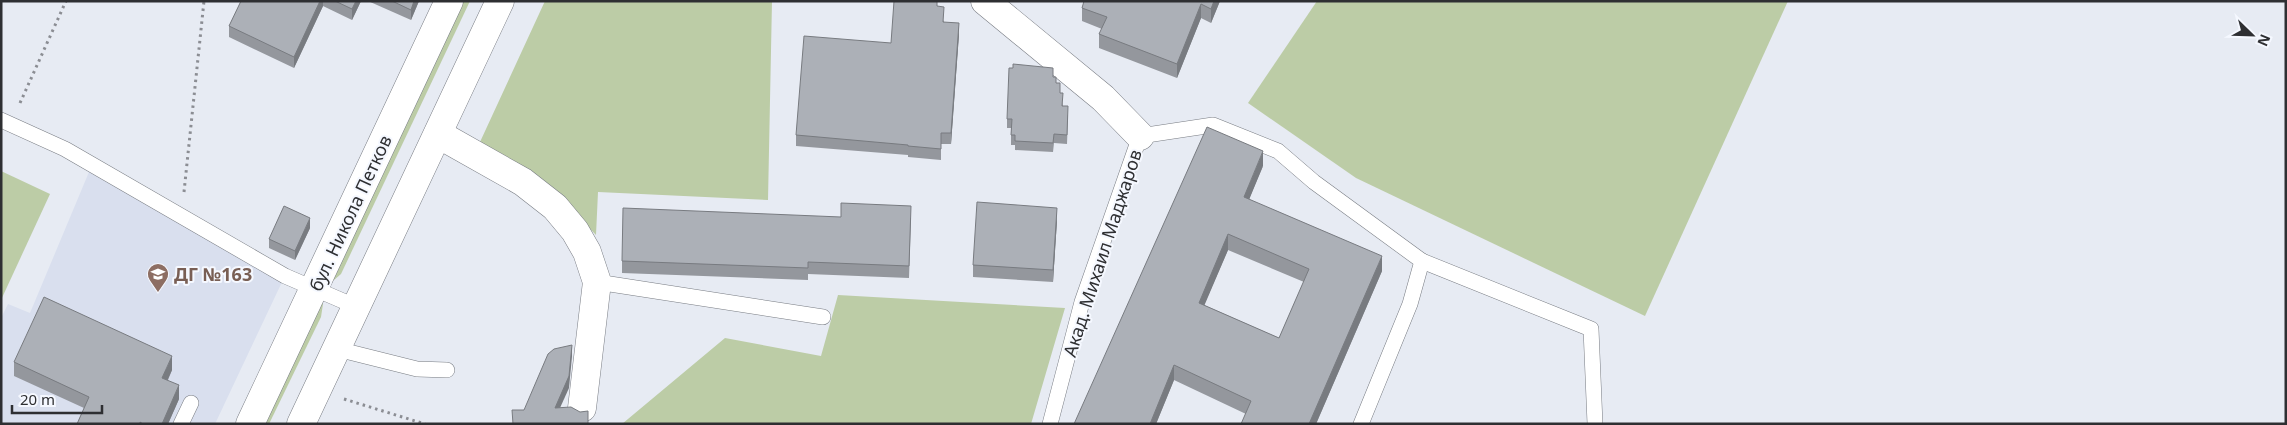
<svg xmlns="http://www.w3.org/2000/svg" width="2287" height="425" viewBox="0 0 2287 425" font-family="'Noto Sans',sans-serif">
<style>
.built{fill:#d9dfee}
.green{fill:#bccca6}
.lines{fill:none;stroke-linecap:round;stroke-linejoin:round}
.service-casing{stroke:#787c83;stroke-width:16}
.minor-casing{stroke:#787c83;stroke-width:29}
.tertiary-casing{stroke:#787c83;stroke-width:29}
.path{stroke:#8b8d93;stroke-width:3;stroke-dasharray:2.5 4;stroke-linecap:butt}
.service{stroke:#fff;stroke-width:15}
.minor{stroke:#fff;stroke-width:28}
.tertiary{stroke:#fff;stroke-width:28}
.wall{fill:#94979d;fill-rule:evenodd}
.shaded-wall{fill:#787b80}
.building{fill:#acb0b7;stroke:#787b80;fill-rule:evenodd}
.labels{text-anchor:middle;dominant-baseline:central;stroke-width:4;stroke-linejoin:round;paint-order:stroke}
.street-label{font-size:18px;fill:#2e2f32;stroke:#f5f8ff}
.education-label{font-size:18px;font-weight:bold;fill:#785e54;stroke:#f5f8ff;text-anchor:start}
</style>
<rect width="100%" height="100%" fill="#e7ebf3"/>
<path class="built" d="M89 172 282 282 215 424H1V318L8 304 30 313Z"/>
<g class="green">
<path d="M453 1H470L341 274 334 280 328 275Z"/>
<path d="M545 1H772L768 200 598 192 596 235 550 188 480 142Z"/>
<path d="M1317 1H1788L1645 316 1356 178 1248 103Z"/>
<path d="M1 171 50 194 1 300Z"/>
<path d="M838 295 1065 308 1031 424H622L725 338 821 356Z"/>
<path d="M320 301 323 304 321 317 269 424H253Z"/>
</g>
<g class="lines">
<g class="service-casing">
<g id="service">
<path d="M1 120 65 149 285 276 357 307"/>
<path d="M1422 261 1591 329 1595 424"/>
<path d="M597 282 823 317"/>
<path d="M337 349 417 369 447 370"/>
<path d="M181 424 191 403"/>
<path d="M1050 424 1082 302 1140 136 1213 125 1278 151 1314 182 1422 261 1410 304 1361 424"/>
</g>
</g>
<g class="minor-casing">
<g id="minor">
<path d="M985 1 1103 98 1140 136"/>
<path d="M438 134 523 182 555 207 575 231 587 252 597 282 582 408"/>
<path d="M250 424 449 1"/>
</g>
</g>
<g class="tertiary-casing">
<path id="tertiary" d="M301 424 500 1"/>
</g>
<g class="path">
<path d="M20 103 66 1"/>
<path d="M184 192 204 1"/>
<path d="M344 399 425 424"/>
</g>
<use href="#service" class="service"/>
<use href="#minor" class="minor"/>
<use href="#tertiary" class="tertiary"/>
</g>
<g class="wall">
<path d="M239 1H361L352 20 323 6 294 68 229 37V26L241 2Z"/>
<path d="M368 1H419L411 20Z"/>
<path d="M1220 1 1211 23 1201 18 1177 78 1099 48V34L1102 29 1082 21V8Z"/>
<path d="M937 6 944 22 959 34 951 144H941V160L908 157V155L796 146V135Z"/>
<path d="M1053 77 1060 93 1063 106 1068 116 1067 144 1054 143 1053 152 1015 150V145H1011V128H1007V119Z"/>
<path d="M1263 166 1249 199 1382 271 1316 424H1241L1246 414 1174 380 1156 424H1074ZM1228 250 1304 282 1279 338 1204 305Z"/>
<path d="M841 217 911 218 909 278 808 274V280L622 273V261Z"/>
<path d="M1057 220 1053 282 973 277V265Z"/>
<path d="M310 228 295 260 269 248V239Z"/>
<path d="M14 362 172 370 168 380 179 399 168 424H77L84 408 14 376Z"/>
</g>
<g class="shaded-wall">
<path d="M320 1H323V6L294 68V57Z"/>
<path d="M356 1H361L352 20V9Z"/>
<path d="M414 1H419L411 20V10Z"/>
<path d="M1214 1H1220L1211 23V9Z"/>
<path d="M1201 4V18L1177 78V64Z"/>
<path d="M959 23V34L951 144V133Z"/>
<path d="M1263 151V166L1244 212V197Z"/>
<path d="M1057 208V220L1053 282V270Z"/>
<path d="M310 218V228L295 260V251Z"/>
<path d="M1228 234V250L1199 318V303Z"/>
<path d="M1382 256V271L1316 424H1309Z"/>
<path d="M572 345V356L569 388 555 419V408Z"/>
<path d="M172 356V370L162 392V378Z"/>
<path d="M1174 365V380L1156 424H1150Z"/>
<path d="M179 385V399L168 424H162Z"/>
</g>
<g class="building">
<path d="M241 1H320L294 57 229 26Z"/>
<path d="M335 1H356L352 9Z"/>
<path d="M392 1H414L411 10Z"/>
<path d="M894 1H937V6L944 7 943 22 959 23 951 133H941V149L908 146V145L796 135 804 36 891 43Z"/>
<path d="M1084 1H1214L1211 9 1201 4 1177 64 1099 34 1107 17 1082 8Z"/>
<path d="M1013 64 1053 68V77H1056V83H1060V93H1063L1062 106H1068L1067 135 1054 134 1053 143 1015 141V135H1011L1012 119H1007L1009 68H1013Z"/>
<path d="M1207 127 1263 151 1244 197 1382 256 1309 424H1241L1251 401 1174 365 1150 424H1074ZM1228 234 1309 269 1279 338 1199 303Z"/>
<path d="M977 202 1057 208 1053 270 973 265Z"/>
<path d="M841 203 911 206 909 266 808 262V268L622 261 623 208 841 217Z"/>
<path d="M284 206 310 218 295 251 269 239Z"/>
<path d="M44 297 172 356 162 378 179 385 162 424H143L140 422V424H77L89 397 14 362Z"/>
<path d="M572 345 569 376 555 408 571 407 580 412 588 411V424H513L512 410H524L548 354 554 349Z"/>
</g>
<defs>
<g id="school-pin" transform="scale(1.125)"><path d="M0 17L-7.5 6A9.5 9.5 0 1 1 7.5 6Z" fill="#8d6e63" stroke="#f5f8ff"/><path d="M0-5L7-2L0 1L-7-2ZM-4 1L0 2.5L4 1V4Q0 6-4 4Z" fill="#fff"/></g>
</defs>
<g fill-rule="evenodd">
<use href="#school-pin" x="158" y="274"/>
</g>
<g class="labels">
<g class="street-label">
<text transform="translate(350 213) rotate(-65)">бул. Никола Петков</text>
<text transform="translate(1102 253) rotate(-72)">Акад. Михаил Маджаров</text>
</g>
<g class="education-label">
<text x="174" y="274">ДГ №163</text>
</g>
</g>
<rect width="2287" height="425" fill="none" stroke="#2e2f32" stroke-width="5"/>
<g transform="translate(2252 35) rotate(113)" stroke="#f5f8ff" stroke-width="4" paint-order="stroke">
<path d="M0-4L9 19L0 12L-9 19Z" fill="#2e2f32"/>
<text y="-8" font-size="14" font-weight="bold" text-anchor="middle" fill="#2e2f32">N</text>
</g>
<path d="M12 405v8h90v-8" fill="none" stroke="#2e2f32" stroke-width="2.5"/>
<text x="20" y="405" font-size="15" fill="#2e2f32" stroke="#f5f8ff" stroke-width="4" paint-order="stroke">20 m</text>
</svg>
